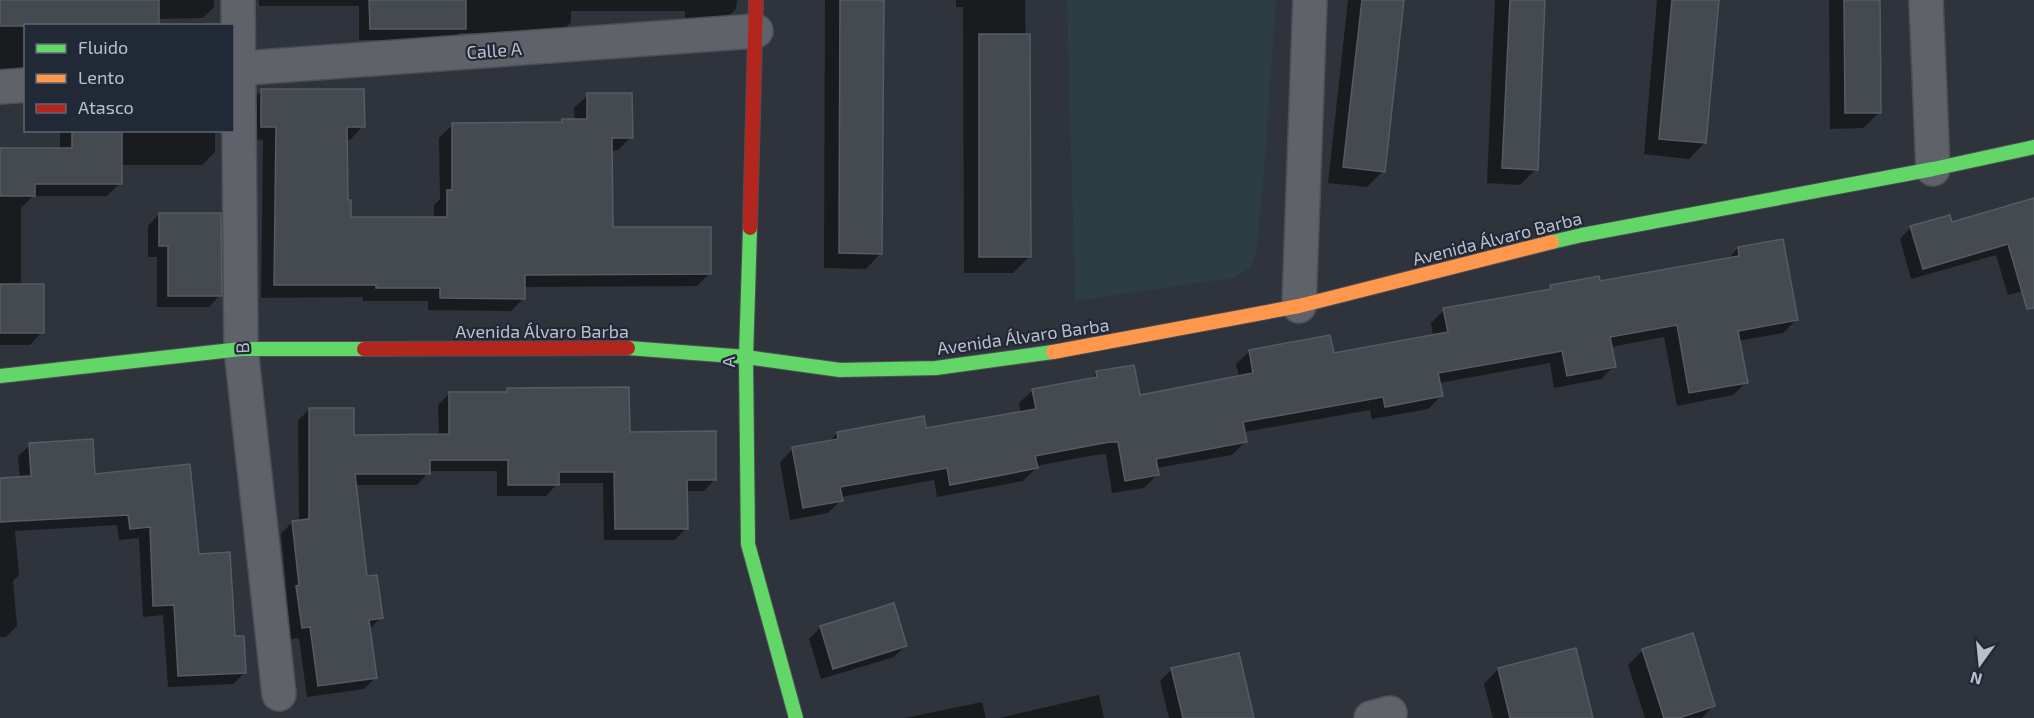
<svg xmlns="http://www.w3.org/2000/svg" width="2034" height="718" viewBox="0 0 2034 718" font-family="'Exo 2',sans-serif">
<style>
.green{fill:#2c3e42}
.shadow{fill:#0007}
.building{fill:#454950;stroke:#575b63;stroke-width:1.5}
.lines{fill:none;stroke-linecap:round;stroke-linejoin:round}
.street-casing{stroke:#4c5056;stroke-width:36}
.fast-casing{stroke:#4c5056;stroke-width:16}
.slow-casing{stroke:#4c5056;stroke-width:16}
.jam-casing{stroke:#4c5056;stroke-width:16}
.street{stroke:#5f6269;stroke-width:33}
.fast{stroke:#63d668;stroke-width:14}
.slow{stroke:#ff974d;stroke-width:14}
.jam{stroke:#b3261e;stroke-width:14}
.labels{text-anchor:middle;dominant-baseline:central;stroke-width:4.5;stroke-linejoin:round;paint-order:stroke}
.street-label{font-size:18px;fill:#bac0cb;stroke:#212936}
</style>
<rect width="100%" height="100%" fill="#2f333b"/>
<path class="green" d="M1067 0H1276L1263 185 1256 255 1249 269 1232 278 1075 301Z"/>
<g class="shadow">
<path d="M0 0H214V7L203 18 158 19 26 26V70H0Z"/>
<path d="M259 0H737L736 9 724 20H685V11H571V22L560 34 460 33 453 40H359V6H259Z"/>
<path d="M825 0H882L881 253 866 269 824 268Z"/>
<path d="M956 0H1025L1029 257 1013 273H964L963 7H956Z"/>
<path d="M1348 0H1402L1383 171 1367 187 1328 183Z"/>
<path d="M1495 0H1544L1536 169 1520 185 1487 183Z"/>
<path d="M1657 0H1718L1705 142 1689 159 1644 154Z"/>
<path d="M1829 0H1879L1880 112 1863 128 1830 129Z"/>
<path d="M262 90 363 126 350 140H345L346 201 350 219H434V205L440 199 439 138 452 125 559 124 562 121H575L574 108 588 95 631 137 618 150 611 151V228L710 273 697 286 524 287V298L511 311 428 310V301H363V297L261 298 263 140 249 139V104Z"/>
<path d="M60 130H215V152L202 165H120V183L107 196H33L21 208V285L42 332 30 345H0V149H60Z"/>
<path d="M2034 199V288L2008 295 1996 255 1911 279 1900 239 1911 227 1951 224Z"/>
<path d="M159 214 220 295 209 307H157V257H148V226Z"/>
<path d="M1738 248 1796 320 1783 333 1738 341 1746 382 1733 395 1677 406 1664 337 1611 347 1614 366 1601 379 1554 388 1550 363 1439 383 1441 396 1428 409 1372 419 1370 410 1244 432 1245 442 1232 455 1156 468 1157 475 1144 488 1112 493 1106 454 1095 455 1036 466V468L1023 481 937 497 934 480 841 497V500L828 513 790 520 780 462 793 449 828 442 838 433 925 430 1021 413 1019 403 1033 390 1090 379 1097 373 1138 396 1239 377 1236 364 1250 351 1333 354 1433 336 1431 323 1444 310 1547 291 1551 287 1598 283 1727 260Z"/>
<path d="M508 389 628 433 715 479 704 491H686V528L675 540H604L603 483H558L546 496H497V471H428V473L417 485H355L365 578 381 617 370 629 375 678 364 689 307 697 299 638 291 639 281 534 292 522H299L298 421 309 409 353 436H439L438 405 450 393H503Z"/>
<path d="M30 445 93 475 198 556 234 638 245 672 233 684 168 687 163 615 143 617 139 538 119 540 117 525 15 531 19 575 13 581 17 626 6 637H0V480L20 478 18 456Z"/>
<path d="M893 605 905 646 894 657 821 679 809 639 820 628Z"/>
<path d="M1643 650 1713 706 1702 718H1645L1628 665Z"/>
<path d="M1172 669 1251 718H1169L1160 681Z"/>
<path d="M1498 669 1591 718H1493L1484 684Z"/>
<path d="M1099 695 1104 718H999Z"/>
<path d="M982 702 986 718H905Z"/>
</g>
<g class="building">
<rect x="0" y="0" width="159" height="26"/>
<path d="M369 0H466V29H370Z"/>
<path d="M840 0H884L882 254 839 253Z"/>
<path d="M1362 0H1404L1385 172 1343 167Z"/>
<path d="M1510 0H1545L1538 170 1502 168Z"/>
<path d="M1672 0H1719L1706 143 1659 139Z"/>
<path d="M1844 0H1880L1881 113H1845Z"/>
<path d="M979 34H1030L1031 257H979Z"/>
<path d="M261 89H364L365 127H347L348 200H351V217H447V190H452V123L562 122V119H587V93H632L633 138H612L613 227H711V274L525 275V299L440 298V288H376V285H274L276 127H261Z"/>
<path d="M72 130H122V184H35V196H0V148H72Z"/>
<path d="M2034 198V308L2027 309 2008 244 1923 269 1910 226 1950 215 1952 222Z"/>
<path d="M159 213H221L222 296H168V246H159Z"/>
<path d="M1783 239 1798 320 1738 331 1748 383 1689 393 1677 325 1610 337 1616 367 1567 376 1562 351 1438 373 1443 396 1385 407 1383 397 1243 422 1247 442 1156 459 1159 475 1125 481 1118 442H1109L1035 456 1038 468 950 485 947 468 840 487 843 501 803 508 792 447 838 439 837 432 924 416 926 428 1036 409 1032 389 1097 377 1096 371 1134 365 1140 395 1253 373 1249 350 1330 335 1334 353 1448 332 1443 308 1551 289 1550 285 1599 276 1600 281 1739 256 1738 247Z"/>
<rect x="0" y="284" width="44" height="49"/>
<path d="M629 387 630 432 716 431V480H687L688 529H615L614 472H559V485H508V460H430V474H355L367 576 377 575 383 618 369 620 377 678 318 686 310 627 302 628 296 586 299 585 292 521 309 519V408H354V435L449 434V392H507V388Z"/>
<path d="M93 439 95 474 190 464 199 554 230 552 235 636H244L246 673 178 676 174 605 153 606 150 527 130 529 128 515 0 522V478L31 476 29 443Z"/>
<path d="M894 603 907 646 833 669 820 626Z"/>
<path d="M1693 633 1715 706 1679 718H1664L1642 649Z"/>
<path d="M1576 648 1593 718H1510L1498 668Z"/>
<path d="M1239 653 1254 718H1183L1171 668Z"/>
</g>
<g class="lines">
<g class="street-casing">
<g id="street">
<path d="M238 0 241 349 279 694"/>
<path d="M1926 0 1933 169"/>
<path d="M232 69 756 31"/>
<path d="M0 87 26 85"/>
<path d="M1299 306 1310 0"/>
<path d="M1371 718 1390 713"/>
</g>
</g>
<g class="fast-casing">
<g id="fast">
<path d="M750 228 746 357 748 544 796 718"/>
<path d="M1552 242 1582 235 1933 169 2034 147"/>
<path d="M628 348 746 357 840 370 936 368 1053 352"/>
<path d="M0 376 241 349H364"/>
</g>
</g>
<g class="slow-casing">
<path id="slow" d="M1053 352 1299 306 1552 242"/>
</g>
<g class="jam-casing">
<g id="jam">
<path d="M750 228 756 0"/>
<path d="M364 349 628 348"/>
</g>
</g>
<use href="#street" class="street"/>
<use href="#fast" class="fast"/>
<use href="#slow" class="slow"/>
<use href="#jam" class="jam"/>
</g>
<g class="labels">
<g class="street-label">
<text transform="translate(494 50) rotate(-4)">Calle A</text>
<text transform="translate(1497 238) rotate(-14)">Avenida Álvaro Barba</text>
<text x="542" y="331">Avenida Álvaro Barba</text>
<text transform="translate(1023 336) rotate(-8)">Avenida Álvaro Barba</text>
<text transform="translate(242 348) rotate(-93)">B</text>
<text transform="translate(728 362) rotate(-90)">A</text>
</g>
</g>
<rect x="24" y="24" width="210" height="108" fill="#212936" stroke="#5e6572" stroke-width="1.5"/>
<rect x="36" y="44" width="30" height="9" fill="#63d668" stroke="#5e6572" stroke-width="1.5"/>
<text x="78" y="54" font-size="18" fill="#bac0cb">Fluido</text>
<rect x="36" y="74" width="30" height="9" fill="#ff974d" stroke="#5e6572" stroke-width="1.5"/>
<text x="78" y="84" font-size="18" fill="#bac0cb">Lento</text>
<rect x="36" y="104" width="30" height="9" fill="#b3261e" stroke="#5e6572" stroke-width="1.5"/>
<text x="78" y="114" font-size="18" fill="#bac0cb">Atasco</text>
<g transform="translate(1980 664) rotate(195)" stroke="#212936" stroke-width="4.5" paint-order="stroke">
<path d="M0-4.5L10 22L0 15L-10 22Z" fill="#bac0cb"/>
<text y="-9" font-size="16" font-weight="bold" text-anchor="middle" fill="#bac0cb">N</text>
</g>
</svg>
